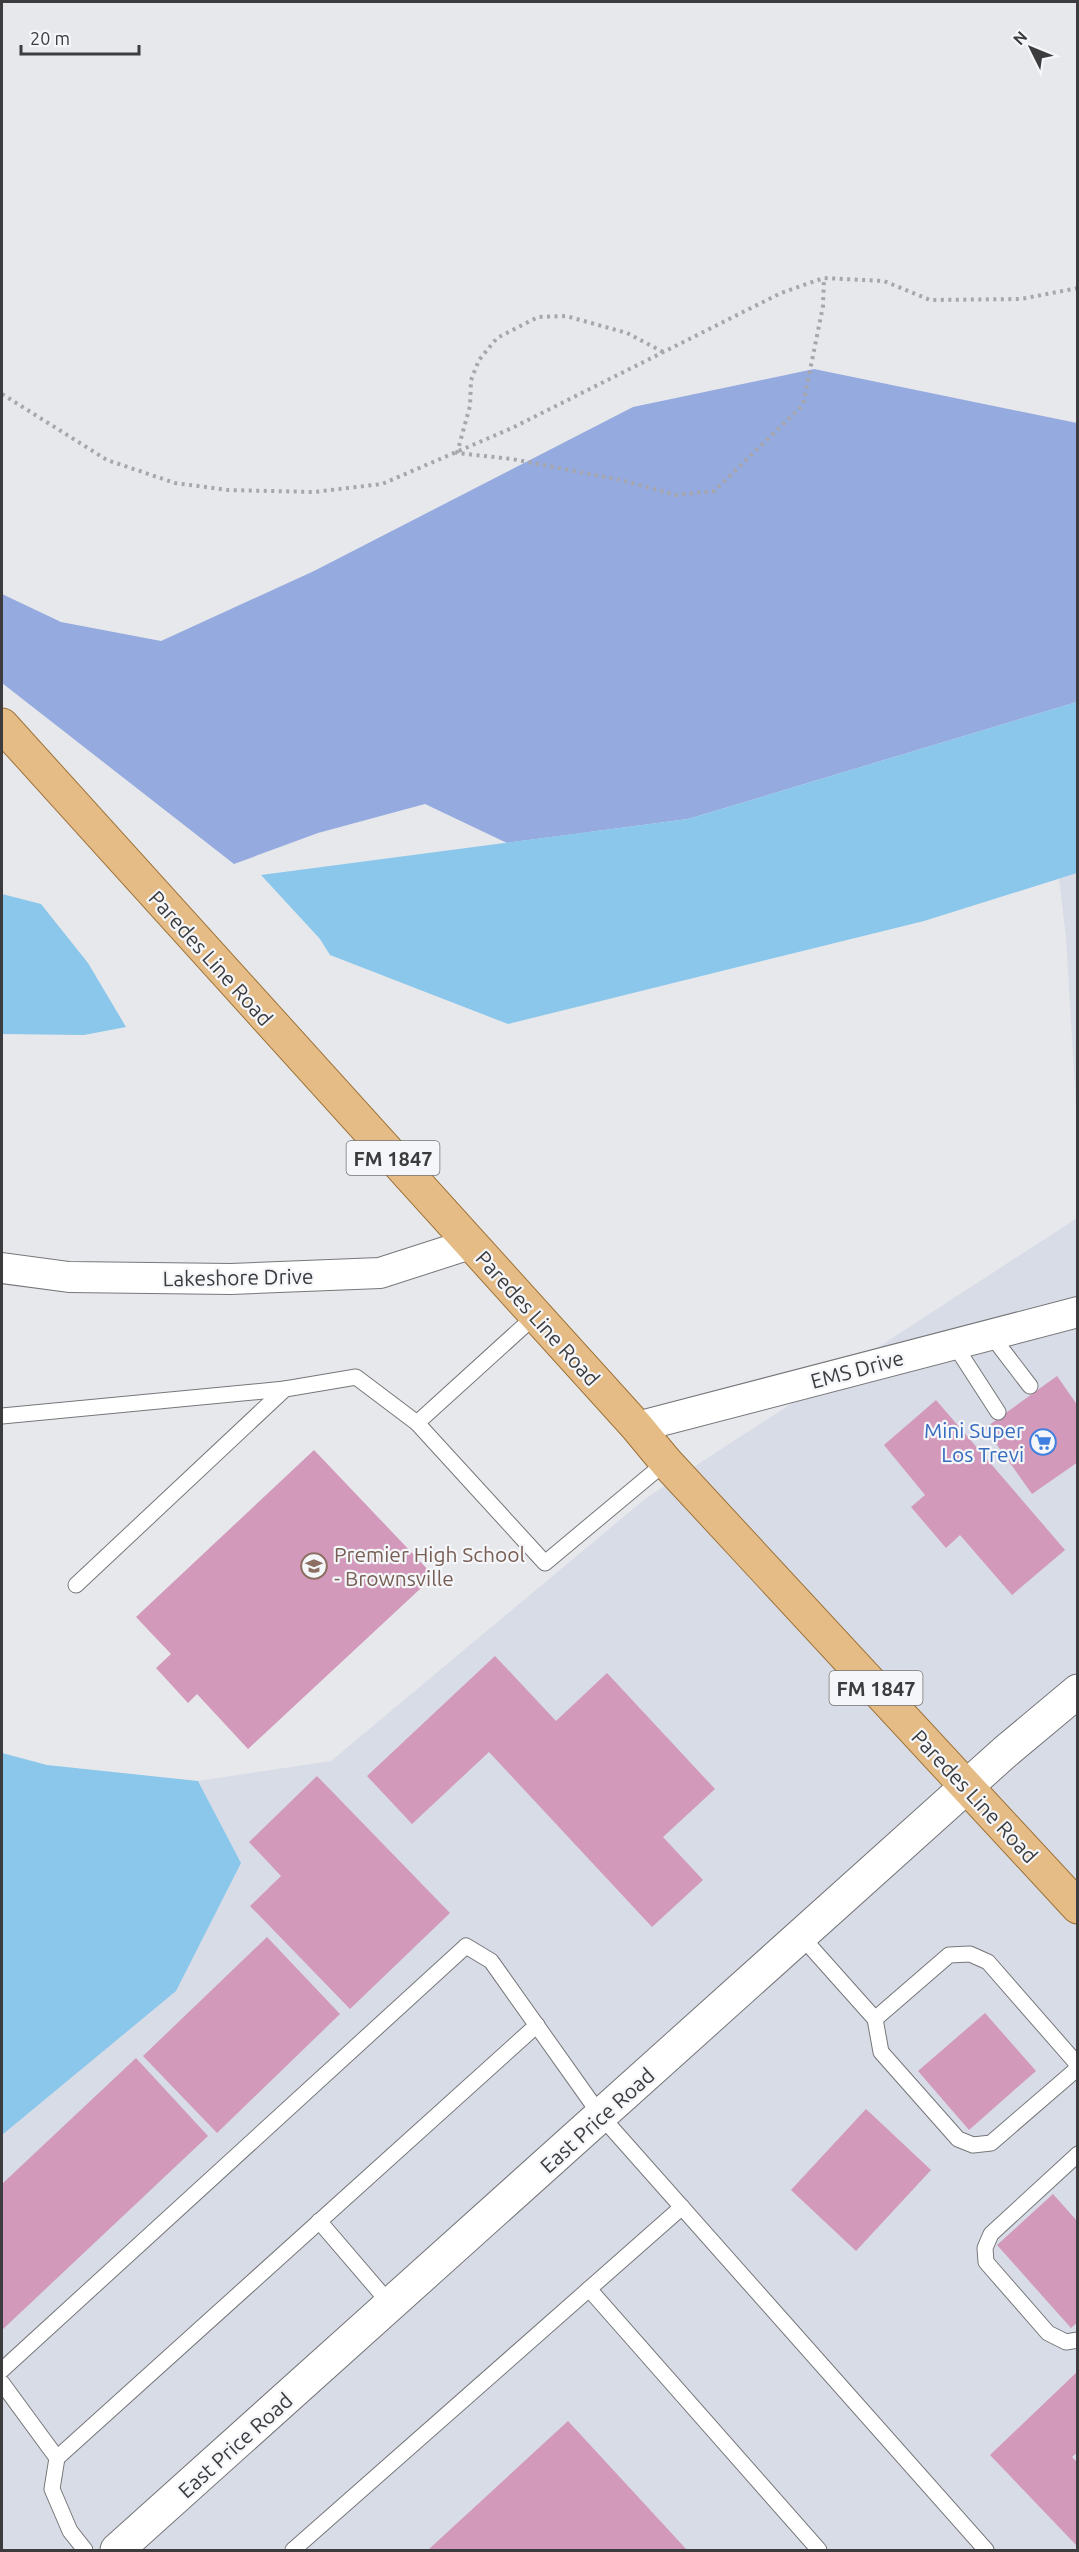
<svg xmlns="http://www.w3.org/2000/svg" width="1079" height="2552" viewBox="0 0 1079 2552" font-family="Ubuntu,sans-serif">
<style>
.built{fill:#d8dce7}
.forest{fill:#95aade}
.water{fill:#8ac7eb}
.building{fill:#d299ba}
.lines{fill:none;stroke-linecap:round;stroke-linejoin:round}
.service-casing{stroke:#76777a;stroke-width:17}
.minor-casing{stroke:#76777a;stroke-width:32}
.secondary-casing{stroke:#76777a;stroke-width:35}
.primary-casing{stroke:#9e7338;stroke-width:35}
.path{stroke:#a7a7ab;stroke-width:4;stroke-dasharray:3 4.5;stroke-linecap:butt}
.service{stroke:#fff;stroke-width:15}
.minor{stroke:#fff;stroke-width:30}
.secondary{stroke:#fff;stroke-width:33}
.primary{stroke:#e5bc86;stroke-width:33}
.labels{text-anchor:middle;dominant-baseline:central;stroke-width:4.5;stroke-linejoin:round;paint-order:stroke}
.shield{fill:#f4f6f9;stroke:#737476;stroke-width:1.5}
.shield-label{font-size:20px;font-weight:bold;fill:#3c3c3e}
.street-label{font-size:21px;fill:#3c3c3e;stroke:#f4f6f9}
.shop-label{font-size:21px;fill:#366cbe;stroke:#f4f6f9;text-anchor:end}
.education-label{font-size:21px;fill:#785e54;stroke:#f4f6f9;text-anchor:start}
</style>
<rect width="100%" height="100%" fill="#e7e8ec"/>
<g class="built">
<path d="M1077 873H1078L1077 1123 1066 937 1059 879Z"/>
<path d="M1077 1218V2550H2V2135L176 1990 241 1863 198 1781 331 1761 646 1498Z"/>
</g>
<path class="forest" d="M814 369 1077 423V702L688 819 507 843 425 804 318 833 234 864 2 683V594L61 622 161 641 314 571 633 407Z"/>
<g class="water">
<path d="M1077 702V873L924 921 508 1024 330 955 320 939 261 875 688 819Z"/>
<path d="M2 894 41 904 88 963 126 1027 84 1035 2 1034Z"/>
<path d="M2 1753 47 1765 198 1781 241 1863 176 1991 2 2135Z"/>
</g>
<g class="building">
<path d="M1057 1376 1078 1406V1462L1032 1494 985 1428Z"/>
<path d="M936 1400 1065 1550 1012 1595 960 1535 946 1548 911 1507 925 1495 884 1445Z"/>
<path d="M314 1450 434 1576 248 1749 197 1694 188 1703 156 1668 171 1654 136 1617Z"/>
<path d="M495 1656 556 1721 607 1673 715 1789 663 1837 703 1880 652 1927 489 1752 412 1824 367 1776Z"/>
<path d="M317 1776 450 1913 350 2009 250 1906 281 1876 249 1842Z"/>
<path d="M267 1937 340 2014 217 2133 143 2056Z"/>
<path d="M985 2013 1036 2071 969 2130 918 2071Z"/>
<path d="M136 2058 208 2136 2 2330V2184Z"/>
<path d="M866 2109 931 2170 856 2251 791 2190Z"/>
<path d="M1053 2194 1078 2222V2322L1071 2328 997 2245Z"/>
<path d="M1078 2371V2452L1072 2457 1078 2463V2547L990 2455Z"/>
<path d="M568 2421 687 2550H428Z"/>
</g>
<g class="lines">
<g class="service-casing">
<g id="service">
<path d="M991 1335 1030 1386"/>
<path d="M954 1344 998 1412"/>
<path d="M2 1416 285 1389"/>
<path d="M417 1423 545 1563 666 1462"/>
<path d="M76 1585 285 1389 356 1377 417 1423 536 1315"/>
<path d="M801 1936 875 2019 881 2052 958 2139 973 2145 991 2143 1078 2068"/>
<path d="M875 2019 949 1955 970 1954 988 1962 1078 2065"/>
<path d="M1078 2154 991 2234 985 2248 986 2262 1048 2333 1066 2342 1078 2340"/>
<path d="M319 2221 391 2305"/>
<path d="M589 2289 819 2550"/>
<path d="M2 2370 466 1946 491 1961 601 2116 986 2550"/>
<path d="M2 2383 57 2458 52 2489 70 2531 85 2550"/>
<path d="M57 2458 537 2025"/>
<path d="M293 2550 682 2207"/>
</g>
</g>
<g class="minor-casing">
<g id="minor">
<path d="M2 1268 69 1277 231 1279 380 1273 470 1244"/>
<path d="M637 1427 1078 1312"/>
</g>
</g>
<g class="secondary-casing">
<path id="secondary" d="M117 2550 1005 1752 1078 1691"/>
</g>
<g class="primary-casing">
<path id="primary" d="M2 725 637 1427 666 1462 1078 1907"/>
</g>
<g class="path">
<path d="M663 352 627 333 566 316 538 317 497 338 479 360 471 380 470 406 457 453 512 459 621 480 676 495 714 491 803 405 823 306 824 278"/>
<path d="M2 394 107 460 175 483 228 490 314 492 382 484 512 428 781 293 824 278 884 281 930 300 1021 299 1078 288"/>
</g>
<use href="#service" class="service"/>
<use href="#minor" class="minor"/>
<use href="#secondary" class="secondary"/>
<use href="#primary" class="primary"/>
</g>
<defs>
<g id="supermarket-ring" transform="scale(1.35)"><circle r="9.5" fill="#f4f6f9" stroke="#3f7fe0" stroke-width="1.5"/><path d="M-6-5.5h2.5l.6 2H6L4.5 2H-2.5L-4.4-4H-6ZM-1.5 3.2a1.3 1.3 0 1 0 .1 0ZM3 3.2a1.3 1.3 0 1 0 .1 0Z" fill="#3f7fe0"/></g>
<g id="school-ring" transform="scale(1.35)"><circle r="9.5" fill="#f4f6f9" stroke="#8d6e63" stroke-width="1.5"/><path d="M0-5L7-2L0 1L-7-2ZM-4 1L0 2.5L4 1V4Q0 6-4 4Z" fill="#8d6e63"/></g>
</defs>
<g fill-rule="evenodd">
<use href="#supermarket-ring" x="1043" y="1442"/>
<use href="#school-ring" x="314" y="1566"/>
</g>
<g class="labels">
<g class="shield">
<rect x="346.5" y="1141" width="93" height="34" rx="4.5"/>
<rect x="829.5" y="1671" width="93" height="34" rx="4.5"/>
</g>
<g class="shield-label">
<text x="393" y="1158">FM 1847</text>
<text x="876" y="1688">FM 1847</text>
</g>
<g class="street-label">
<text transform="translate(211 958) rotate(48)">Paredes Line Road</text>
<text transform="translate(238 1277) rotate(-1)">Lakeshore Drive</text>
<text transform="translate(538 1318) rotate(48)">Paredes Line Road</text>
<text transform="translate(857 1369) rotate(-15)">EMS Drive</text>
<text transform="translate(975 1796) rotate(47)">Paredes Line Road</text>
<text transform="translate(597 2120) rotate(-42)">East Price Road</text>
<text transform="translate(235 2445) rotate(-42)">East Price Road</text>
</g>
<g class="shop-label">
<text x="1024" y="1430">Mini Super<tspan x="1024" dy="24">Los Trevi</tspan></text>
</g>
<g class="education-label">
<text x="334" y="1554">Premier High School<tspan x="334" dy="24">- Brownsville</tspan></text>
</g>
</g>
<rect width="1079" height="2552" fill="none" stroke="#3c3c3e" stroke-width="6"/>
<g transform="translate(1031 48) rotate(313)" stroke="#f4f6f9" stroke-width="4.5" paint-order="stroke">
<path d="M0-4.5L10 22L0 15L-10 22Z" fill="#3c3c3e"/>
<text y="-9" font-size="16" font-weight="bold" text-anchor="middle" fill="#3c3c3e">N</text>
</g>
<path d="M21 45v9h118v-9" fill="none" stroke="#3c3c3e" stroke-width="3"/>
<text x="30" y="45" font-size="18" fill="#3c3c3e" stroke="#f4f6f9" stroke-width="4.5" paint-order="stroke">20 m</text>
</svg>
